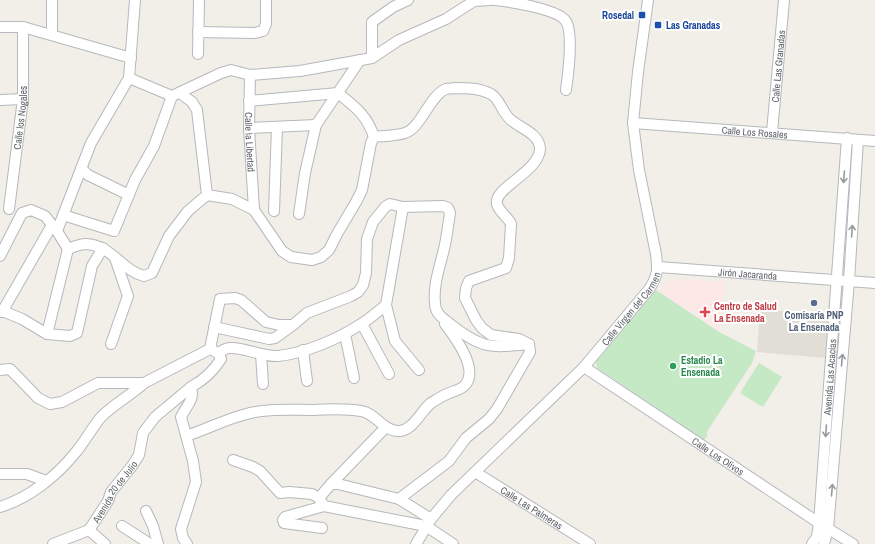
<svg xmlns="http://www.w3.org/2000/svg" width="875" height="544" viewBox="0 0 875 544" font-family="'Archivo Narrow',sans-serif">
<style>
.education{fill:#e1ded6}
.medical{fill:#fce8e6}
.green{fill:#c5e8c5}
.lines{fill:none;stroke-linecap:round;stroke-linejoin:round}
.minor-casing{stroke:#b5b8bc;stroke-width:12}
.minor{stroke:#fff;stroke-width:10}
.oneway{stroke:#979a9d}
.transit-dot{fill:#1a4fb4;stroke:#fff;stroke-width:1.5}
.service-dot{fill:#5c6f8a;stroke:#fff;stroke-width:1.5}
.health-dot{fill:#e0444e;stroke:#fff;stroke-width:1.5}
.leisure-dot{fill:#2e9e5b;stroke:#fff;stroke-width:1.5}
.labels{text-anchor:middle;dominant-baseline:central;stroke-width:4;stroke-linejoin:round;paint-order:stroke}
.transit-label{font-size:10px;font-weight:bold;fill:#164399;stroke:#fff;text-anchor:end}
.street-label{font-size:10px;fill:#5f6368;stroke:#fff}
.health-label{font-size:10px;font-weight:bold;fill:#be3a42;stroke:#fff;text-anchor:start}
.service-label{font-size:10px;font-weight:bold;fill:#4e5e75;stroke:#fff}
.leisure-label{font-size:10px;font-weight:bold;fill:#27864d;stroke:#fff;text-anchor:start}
</style>
<rect width="100%" height="100%" fill="#f1efe8"/>
<path class="education" d="M760 309 830 315 826 358 757 352Z"/>
<path class="medical" d="M678 278 725 282 719 331 659 292 667 281 677 282Z"/>
<g class="green">
<path d="M656 290 719 332 756 351 752 363 706 433 708 435 704 440 597 368 596 362Z"/>
<path d="M759 363 782 377 763 407 740 393Z"/>
</g>
<g class="lines">
<g class="minor-casing">
<g id="minor">
<path d="M52 0V35"/>
<path d="M494 0C508 1 556 9 565 20 574 30 568 76 566 90"/>
<path d="M0 27H23L131 58"/>
<path d="M198 32 255 33 263 31 266 24V0"/>
<path d="M198 54 199 0"/>
<path d="M372 58V22L393 7 408 0"/>
<path id="s1" d="M250 75 249 128 254 210"/>
<path d="M129 78 172 96 221 73 231 70 250 75 300 71 372 58 399 40 446 19 474 1 490 0"/>
<path d="M180 93 192 102 197 110 207 195"/>
<path d="M0 100 23 99"/>
<path d="M249 101 338 93C355 107 367 115 374 137"/>
<path id="s2" d="M633 123 875 141"/>
<path d="M249 128 316 125"/>
<path id="s3" d="M772 132 784 0"/>
<path d="M81 168 88 175 129 195"/>
<path id="s4" d="M9 209 23 99V27"/>
<path d="M274 211 277 127"/>
<path d="M299 214 305 173 316 125 360 60"/>
<path d="M63 215 114 231 135 180 154 146 172 96"/>
<path d="M57 231 91 143 129 78 135 0"/>
<path d="M0 256 22 213 31 210 45 216 57 231 68 249C73 247 80 244 86 244 112 245 122 271 144 276L152 273 169 236 188 211 207 195 232 199 254 210 282 251 291 257 312 260 321 257 329 250 337 234 356 202 362 190 371 143 374 137C384 136 395 136 405 133 421 128 430 95 446 89 448 88 452 89 455 88 468 88 479 88 491 94 500 99 502 113 511 120 520 128 540 134 540 149 539 172 493 188 497 204 499 212 508 217 511 224L509 258 506 268 469 281 466 288 465 298 476 320 482 328 491 335 519 339 529 344 530 352 497 409 489 419 466 438 449 461 399 499"/>
<path id="s5" d="M658 267 875 283"/>
<path d="M386 305 395 341 419 370"/>
<path d="M0 310 22 319 47 334 70 336 77 333 92 266 103 248"/>
<path d="M2 312 52 225"/>
<path d="M362 324 389 374"/>
<path d="M214 327 269 339 275 338 293 325"/>
<path d="M47 334 68 249"/>
<path d="M345 334 354 378"/>
<path d="M111 344 128 296 115 258"/>
<path d="M210 349 220 299 235 298 241 300 266 322 279 325H293L307 313 351 296 358 292 363 285 366 273 367 239 373 222 386 206 390 204 403 207 443 206 448 208 450 213C448 225 447 237 444 249 440 266 433 285 435 303 435 314 443 318 450 324 482 349 490 348 529 344"/>
<path d="M303 350 307 381"/>
<path d="M218 353C222 351 225 348 230 348 244 347 262 357 278 356 306 353 338 339 361 324 370 319 378 311 386 305L403 207"/>
<path d="M261 354 263 384"/>
<path id="s6" d="M584 367 819 523 853 544"/>
<path d="M0 370 10 369 38 398 50 404 62 402 98 383H144L210 349 218 353 221 359C213 372 204 380 191 387 195 400 186 406 181 417L193 461 196 482 181 529 183 538 187 544"/>
<path d="M186 436C205 430 224 420 243 415 265 408 289 410 312 410 328 409 345 408 361 411 376 413 383 432 400 431 414 429 421 411 431 403 436 400 442 396 447 394 453 391 462 390 466 384 478 368 455 337 445 324"/>
<path d="M233 460 253 467 260 471 280 493 289 492 312 494 319 498 331 484H338L399 499 431 519"/>
<path id="s7" d="M475 472 590 544"/>
<path d="M0 474H27L46 481"/>
<path d="M331 484 386 427"/>
<path d="M319 498 324 506 426 526 453 544"/>
<path d="M0 507C29 498 57 476 76 452 85 441 92 428 101 417 114 404 131 395 144 383"/>
<path d="M146 511 153 526 158 544"/>
<path d="M122 526 150 544"/>
<path d="M322 528 284 523 283 520 285 517 324 506"/>
<path d="M89 530 105 544"/>
<path id="s8" d="M53 544 89 530 108 501 111 492 132 466 139 455 143 433 155 417 191 387"/>
<path id="s9" d="M416 544 431 519 451 495 584 367 650 288C658 274 658 271 656 254L639 170 633 123 638 72 648 0"/>
<path id="s10" d="M812 544 817 537 819 523 847 138"/>
<path d="M824 544 828 529 849 281 858 140"/>
</g>
</g>
<use href="#minor" class="minor"/>
</g>
<defs><path id="oneway-shaft" d="M-6 0H5M1.5-3L5.5 0L1.5 3" fill="none" stroke-width="1.6" stroke-linecap="round" stroke-linejoin="round"/></defs>
<g class="oneway">
<use href="#oneway-shaft" transform="translate(844 177) rotate(94)"/>
<use href="#oneway-shaft" transform="translate(852 231) rotate(-86)"/>
<use href="#oneway-shaft" transform="translate(842 360) rotate(-85)"/>
<use href="#oneway-shaft" transform="translate(826 431) rotate(94)"/>
<use href="#oneway-shaft" transform="translate(832 490) rotate(-85)"/>
</g>
<g class="transit-dot">
<rect x="638" y="11" width="8" height="8" rx="2"/>
<rect x="654" y="21" width="8" height="8" rx="2"/>
</g>
<circle class="service-dot" cx="814" cy="303" r="4"/>
<path class="health-dot" d="M703 306h4v4h4v4h-4v4h-4v-4h-4v-4h4z"/>
<circle class="leisure-dot" cx="673" cy="366" r="4"/>
<g class="labels">
<g class="transit-label">
<text x="634" y="15">Rosedal</text>
<text x="666" y="25" text-anchor="start">Las Granadas</text>
</g>
<g class="street-label">
<text stroke="none"><textPath href="#s3" startOffset="66">Calle Las Granadas</textPath></text>
<text stroke="none"><textPath href="#s4" startOffset="92">Calle los Nogales</textPath></text>
<text stroke="none"><textPath href="#s2" startOffset="122">Calle Los Rosales</textPath></text>
<text stroke="none"><textPath href="#s1" startOffset="67">Calle la Libertad</textPath></text>
<text stroke="none"><textPath href="#s5" startOffset="90">Jirón Jacaranda</textPath></text>
<text stroke="none"><textPath href="#s9" startOffset="320">Calle Virgen del Carmen</textPath></text>
<text stroke="none"><textPath href="#s10" startOffset="169">Avenida Las Acacias</textPath></text>
<text stroke="none"><textPath href="#s6" startOffset="161">Calle Los Olivos</textPath></text>
<text stroke="none"><textPath href="#s8" startOffset="85">Avenida 20 de Julio</textPath></text>
<text stroke="none"><textPath href="#s7" startOffset="67">Calle Las Palmeras</textPath></text>
</g>
<g class="health-label">
<text x="714" y="306">Centro de Salud<tspan x="714" dy="12">La Ensenada</tspan></text>
</g>
<g class="service-label">
<text x="814" y="315">Comisaría PNP<tspan x="814" dy="12">La Ensenada</tspan></text>
</g>
<g class="leisure-label">
<text x="681" y="360">Estadio La<tspan x="681" dy="12">Ensenada</tspan></text>
</g>
</g>
</svg>
